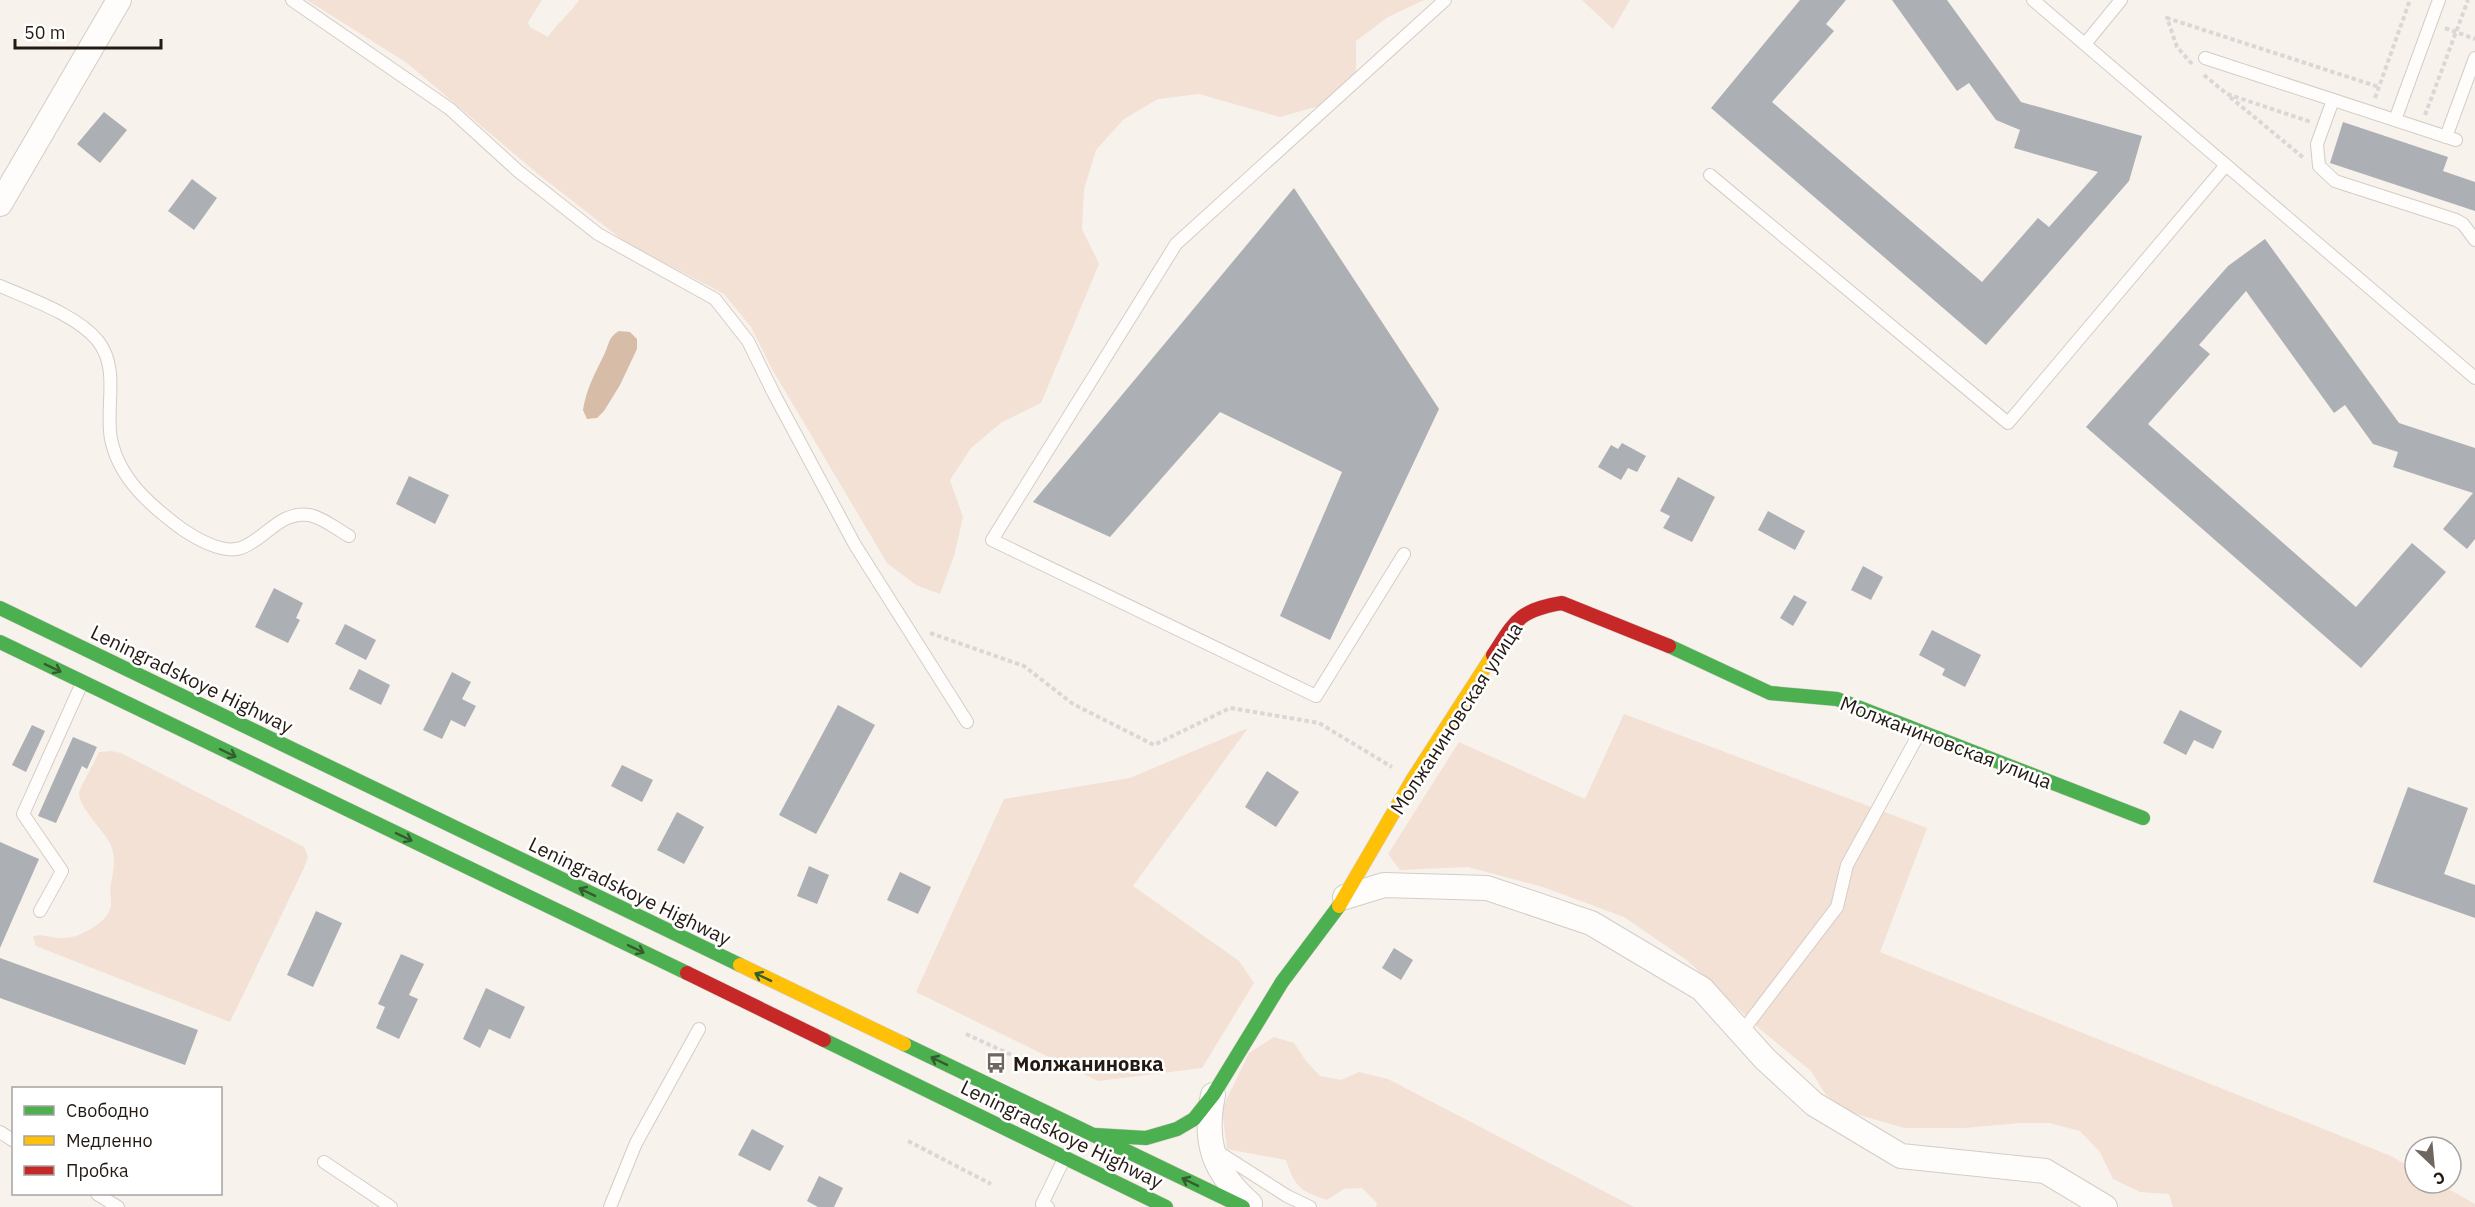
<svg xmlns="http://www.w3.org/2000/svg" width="2475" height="1207" viewBox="0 0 2475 1207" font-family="'IBM Plex Sans',sans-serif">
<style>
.green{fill:#f2e1d4}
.water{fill:#d7bca8}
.building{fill:#acafb3}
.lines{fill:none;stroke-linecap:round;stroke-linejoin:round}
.lane-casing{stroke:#d4ccc6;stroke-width:14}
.street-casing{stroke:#d4ccc6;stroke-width:26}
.fast-casing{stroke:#d4ccc6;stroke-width:15}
.slow-casing{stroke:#d4ccc6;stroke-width:15}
.jam-casing{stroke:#d4ccc6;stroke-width:15}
.path{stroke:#dad8d6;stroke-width:4;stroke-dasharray:4.5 3;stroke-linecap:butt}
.lane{stroke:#fefdfc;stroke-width:12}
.street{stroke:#fefdfc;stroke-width:24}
.fast{stroke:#4caf50;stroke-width:14}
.slow{stroke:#ffc107;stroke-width:14}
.jam{stroke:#c62828;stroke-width:14}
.oneway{stroke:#365d2e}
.labels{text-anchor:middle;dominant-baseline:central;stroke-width:5;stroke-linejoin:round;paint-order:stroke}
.street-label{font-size:20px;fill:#241a13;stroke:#fff}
.poi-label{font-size:20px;font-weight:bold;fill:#241a13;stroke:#fff;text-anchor:start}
</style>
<rect width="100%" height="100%" fill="#f8f2ed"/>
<g class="green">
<path d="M307 0H542L528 22 530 27 548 37C557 23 569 15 579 0H1424L1388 17 1356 41V80L1322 105 1280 117 1199 94 1158 99 1124 119 1096 150 1084 189 1082 229 1099 264 1041 403 1002 422 971 448 950 480 963 517 954 556 940 594 916 585 887 563 772 369 751 327 724 294 625 242 538 174 407 63Z"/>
<path d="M1582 0H1630L1613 29Z"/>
<path d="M1624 714 1927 828 1880 952 2391 1156 2415 1170V1183H2438L2475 1204V1207H2173L2169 1194 2140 1192 2113 1179 2100 1152 2080 1131 2050 1123H2021L1963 1128H1904L1849 1112 1826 1095 1811 1071 1761 1030 1688 961 1624 917 1543 887 1468 867 1400 870 1388 854 1459 742 1585 799Z"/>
<path d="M1248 728 1133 886 1239 961 1254 983 1202 1068 1098 1081 916 992 1004 799 1130 778Z"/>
<path d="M111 751 121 753 304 847 308 857 304 868 230 1022 36 946 33 936C45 933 52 939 64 938 79 938 108 923 111 906 112 899 109 891 111 884 114 867 117 855 108 840 101 828 79 807 79 793 79 790 96 759 99 752Z"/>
<path d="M1274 1037 1294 1043 1306 1061 1320 1076 1341 1080 1359 1072 1388 1079 1634 1207H1376L1377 1203 1362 1188 1344 1189 1327 1200C1300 1191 1295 1187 1286 1160L1227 1149 1222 1109 1249 1053Z"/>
</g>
<path class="water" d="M619 331 630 332 637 339V349L620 385 604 411 597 418 587 419 583 410C586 390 595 373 604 355 609 345 608 337 619 331Z"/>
<g class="building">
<path d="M1800 0H1846L1826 24 1834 31 1772 102 1982 282 2038 218 2049 227 2098 172 2014 148 2020 130 1996 120 1969 83 1957 91 1892 0H1947L2021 102 2142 136 2129 181 1986 345 1711 108Z"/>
<path d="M104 112 127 130 100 163 77 144Z"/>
<path d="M2343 122 2448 157 2443 171 2475 182V211L2330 163Z"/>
<path d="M192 179 217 198 194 230 168 211Z"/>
<path d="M1294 188 1439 409 1330 640 1280 616 1342 472 1220 412 1110 537 1033 502Z"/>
<path d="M2265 239 2399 423 2475 448V539L2467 549 2443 529 2473 493 2393 467 2398 452 2373 444 2345 405 2334 413 2246 291 2199 345 2210 354 2148 424 2356 607 2412 543 2446 572 2361 668 2086 427 2228 266Z"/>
<path d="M1622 443 1646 456 1637 472 1628 468 1621 480 1598 467 1611 445 1618 449Z"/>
<path d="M409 476 449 495 435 524 396 504Z"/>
<path d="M1678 477 1715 497 1692 542 1663 528 1670 516 1660 511Z"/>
<path d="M1768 511 1805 531 1795 550 1758 530Z"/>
<path d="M1863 566 1883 577 1871 600 1851 590Z"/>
<path d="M274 588 303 603 296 618 300 620 288 643 255 627Z"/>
<path d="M1794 595 1807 602 1793 626 1780 618Z"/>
<path d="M345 624 376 640 366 660 335 644Z"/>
<path d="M1932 630 1981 655 1965 687 1942 675 1945 669 1919 655Z"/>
<path d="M359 669 390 685 381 705 349 689Z"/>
<path d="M452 672 471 682 462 699 476 706 465 727 451 720 442 739 423 730Z"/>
<path d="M838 705 875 725 816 834 779 815Z"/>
<path d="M2180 710 2222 731 2213 749 2194 740 2186 755 2163 743Z"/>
<path d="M32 725 45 731 26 772 12 765Z"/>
<path d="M73 737 97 747 87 769 82 766 56 823 38 816Z"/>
<path d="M622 765 653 780 642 802 611 786Z"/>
<path d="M1267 771 1299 792 1276 827 1245 807Z"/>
<path d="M2408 787 2468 808 2444 874 2475 885V918L2373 882Z"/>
<path d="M677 812 704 827 684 864 657 850Z"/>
<path d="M0 842 39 859 0 948Z"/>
<path d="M809 866 829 875 817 904 797 896Z"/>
<path d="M900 872 931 887 918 914 887 900Z"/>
<path d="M316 911 342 923 313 987 287 975Z"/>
<path d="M1394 948 1413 960 1401 980 1382 968Z"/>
<path d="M401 954 424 964 409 995 418 999 399 1039 376 1028 385 1007 378 1004Z"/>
<path d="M0 958 198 1030 185 1065 0 998Z"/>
<path d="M486 988 525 1007 510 1039 489 1029 480 1048 463 1039Z"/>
<path d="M752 1129 784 1146 770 1171 738 1155Z"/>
<path d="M819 1176 843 1188 834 1207H818L807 1201Z"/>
</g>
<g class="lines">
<g class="lane-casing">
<g id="lane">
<path d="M292 0 450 109 518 171 598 234 715 299 748 341 774 394 855 545 967 722"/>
<path d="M2033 0 2475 378"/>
<path d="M2085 44 2121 0"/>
<path d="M2205 58 2456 140"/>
<path d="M2333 100 2317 144 2319 166 2335 181 2456 220 2463 224 2475 240"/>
<path d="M2395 120 2439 0"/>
<path d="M2446 137 2475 58"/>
<path d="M1710 175 2008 423 2226 165"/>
<path d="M0 286C30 299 77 315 98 341 120 369 105 407 111 439 119 479 151 506 182 529 197 539 223 554 241 548 266 539 279 511 309 515 322 517 338 530 349 536"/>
<path d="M1404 554 1316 696 992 540 1176 244 1445 0"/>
<path d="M40 911 62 871 23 814 82 683"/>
<path d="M1741 1033 1837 907 1847 865 1920 732"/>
<path d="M0 1132 14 1141"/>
<path d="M1215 1150 1287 1196 1310 1207"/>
<path d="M324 1162 391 1207"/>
<path d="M97 1194 118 1207"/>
<path d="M610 1207 636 1143 699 1029"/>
<path d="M1048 1207 1042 1204 1064 1159"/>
</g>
</g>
<g class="street-casing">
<g id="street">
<path d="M0 204 119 0"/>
<path d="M1345 897 1384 885 1487 888 1591 923 1702 989 1765 1059 1814 1104 1901 1156 2045 1171 2105 1207"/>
<path d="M1213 1095C1203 1143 1214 1172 1250 1204"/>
</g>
</g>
<g class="fast-casing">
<g id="fast">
<path d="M0 608 740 965"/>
<path d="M0 642 687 973"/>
<path d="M1669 646 1770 693 1837 699 2143 818"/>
<path d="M824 1040 1166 1207"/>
<path d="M904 1044 1243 1207"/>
<path d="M1095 1135 1146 1138 1177 1129 1194 1119 1213 1095 1282 982 1339 906"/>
</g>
</g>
<g class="slow-casing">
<g id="slow">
<path d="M1339 906 1413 779 1493 655"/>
<path d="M740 965 904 1044"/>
</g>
</g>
<g class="jam-casing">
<g id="jam">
<path d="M1493 655C1516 620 1519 610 1562 603L1669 646"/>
<path d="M687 973 824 1040"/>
</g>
</g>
<g class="path">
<path d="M2445 28 2475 39"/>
<path d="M2192 64 2177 47 2167 18 2379 87"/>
<path d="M2204 75 2227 94 2311 122"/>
<path d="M2230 97 2305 159"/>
<path d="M2375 98 2410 0"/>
<path d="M2425 115 2468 0"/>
<path d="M930 633 1024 666 1073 704 1154 745 1230 708 1319 723 1392 767"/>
<path d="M966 1034 1044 1070"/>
<path d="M908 1141 991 1184"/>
</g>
<use href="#lane" class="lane"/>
<use href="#street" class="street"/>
<use href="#fast" class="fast"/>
<use href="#slow" class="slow"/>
<use href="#jam" class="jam"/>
</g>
<defs><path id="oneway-shaft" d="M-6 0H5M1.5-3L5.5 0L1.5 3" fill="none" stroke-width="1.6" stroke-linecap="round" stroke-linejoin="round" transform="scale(1.5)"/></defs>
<g class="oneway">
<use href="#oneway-shaft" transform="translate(53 668) rotate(26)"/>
<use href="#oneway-shaft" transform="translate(228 753) rotate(26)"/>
<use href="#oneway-shaft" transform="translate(404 837) rotate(26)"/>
<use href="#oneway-shaft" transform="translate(587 892) rotate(-154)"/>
<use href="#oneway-shaft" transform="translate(636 949) rotate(26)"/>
<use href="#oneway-shaft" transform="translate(763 977) rotate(-154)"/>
<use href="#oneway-shaft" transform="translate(939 1061) rotate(-154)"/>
<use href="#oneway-shaft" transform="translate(1190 1182) rotate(-154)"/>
</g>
<defs>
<g id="bus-bare" transform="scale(1.62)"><path d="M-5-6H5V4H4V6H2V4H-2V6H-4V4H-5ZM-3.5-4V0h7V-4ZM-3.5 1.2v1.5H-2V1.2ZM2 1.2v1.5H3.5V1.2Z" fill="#6e665f" stroke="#fff" stroke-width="2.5" paint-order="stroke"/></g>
</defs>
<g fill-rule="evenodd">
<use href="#bus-bare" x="996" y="1063"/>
</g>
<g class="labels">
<g class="street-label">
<text transform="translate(192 679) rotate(26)">Leningradskoye Highway</text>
<text transform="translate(1456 718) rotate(-57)">Молжаниновская улица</text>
<text transform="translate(1946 742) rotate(21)">Молжаниновская улица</text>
<text transform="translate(630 891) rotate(26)">Leningradskoye Highway</text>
<text transform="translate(1062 1134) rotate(26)">Leningradskoye Highway</text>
</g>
<g class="poi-label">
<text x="1013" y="1063">Молжаниновка</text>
</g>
</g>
<rect x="12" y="1087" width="210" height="108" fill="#ffffff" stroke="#a7a3a1" stroke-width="1.5"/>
<rect x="24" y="1106" width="30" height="9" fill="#4caf50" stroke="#a7a3a1" stroke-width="1.5"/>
<text x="66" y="1117" font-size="18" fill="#241a13">Свободно</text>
<rect x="24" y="1136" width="30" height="9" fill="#ffc107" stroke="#a7a3a1" stroke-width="1.5"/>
<text x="66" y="1147" font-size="18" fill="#241a13">Медленно</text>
<rect x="24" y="1166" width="30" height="9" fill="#c62828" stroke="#a7a3a1" stroke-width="1.5"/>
<text x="66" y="1177" font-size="18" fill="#241a13">Пробка</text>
<g transform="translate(2433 1165) rotate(154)"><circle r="28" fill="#ffffff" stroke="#a7a3a1" stroke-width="1.5"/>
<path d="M0-4.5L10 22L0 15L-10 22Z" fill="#6e665f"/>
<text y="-9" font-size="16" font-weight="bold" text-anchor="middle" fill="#241a13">С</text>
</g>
<path d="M15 39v9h146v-9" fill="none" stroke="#241a13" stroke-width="3"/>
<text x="24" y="39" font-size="18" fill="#241a13" stroke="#ffffff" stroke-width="4.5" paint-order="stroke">50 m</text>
</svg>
